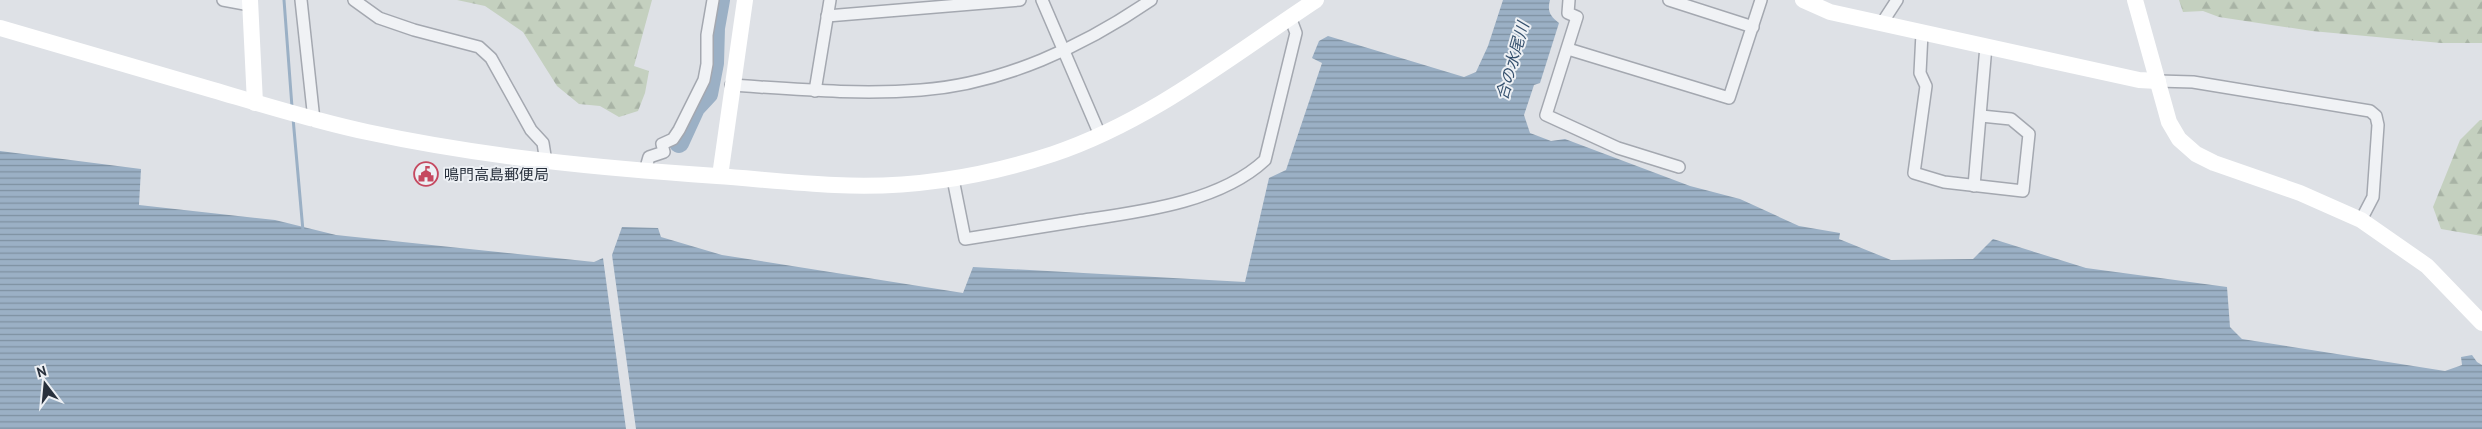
<svg xmlns="http://www.w3.org/2000/svg" width="2482" height="429" viewBox="0 0 2482 429" font-family="'PT Sans','Noto Sans JP',sans-serif">
<style>
.forest{fill:url(#forest-firs)}
.water{fill:url(#water-rules)}
.lines{fill:none;stroke-linecap:round;stroke-linejoin:round}
.stream{stroke:#9bb0c5;stroke-width:3}
.river{stroke:#9bb0c5;stroke-width:20}
.street-casing{stroke:#a4a8b0;stroke-width:14}
.street{stroke:#f0f2f5;stroke-width:11}
.secondary{stroke:#fff;stroke-width:16}
.labels{text-anchor:middle;dominant-baseline:central;stroke-width:4;stroke-linejoin:round;paint-order:stroke}
.poi-label{font-size:15px;fill:#28303c;stroke:#edf0f4;text-anchor:start}
.water-label{font-size:16px;font-style:italic;fill:#35506d;stroke:#edf0f4}
</style>
<defs>
<pattern id="forest-firs" width="22" height="20" patternUnits="userSpaceOnUse" patternTransform="scale(1.25)"><rect width="22" height="20" fill="#c4d0bf"/><path d="M5 1l3.5 6h-7zM16 11l3.5 6h-7z" fill="#a8b3a5"/></pattern>
<pattern id="water-rules" width="6" height="5" patternUnits="userSpaceOnUse" patternTransform="scale(1.25)"><rect width="6" height="5" fill="#9bb0c5"/><path d="M0 2.5h6" fill="none" stroke="#7e90a1"/></pattern>
</defs>
<rect width="100%" height="100%" fill="#dee1e6"/>
<g class="forest">
<path d="M457 0H652L634 66 649 71 645 93 638 111 619 117 600 106 579 104 557 86 523 32 485 6Z"/>
<path d="M2179 0H2482V43H2441L2312 31 2219 17 2203 11 2183 12Z"/>
<path d="M2480 120H2482V236L2441 229 2433 207 2460 140Z"/>
</g>
<g class="water">
<path d="M1503 0H1550C1547 11 1550 16 1559 23L1540 83 1534 85 1524 115 1530 133 1551 141 1565 139 1690 186 1740 199 1799 226 1840 233 1839 239 1891 260 1973 259 1993 239 2086 268 2227 287 2230 327 2242 339 2445 371 2462 365 2461 357 2472 355 2477 362 2482 365V429H636L612 255 622 227 658 228 661 237 722 255 963 293 973 267 1245 282 1269 178 1286 170 1322 63 1312 58 1319 41 1328 36 1464 77 1476 72 1488 46Z"/>
<path d="M0 151 141 169 139 205 275 220 336 235 594 262 603 258 626 429H0Z"/>
</g>
<g class="lines">
<g class="stream">
<path d="M284 0 292 107"/>
<path d="M293 118 303 231"/>
</g>
<path class="river" d="M679 143 695 108 708 94 714 63 715 28 720 0"/>
<g class="street-casing">
<g id="street">
<path d="M223 0 250 5"/>
<path d="M301 0 314 120"/>
<path d="M354 0 379 18 414 30 479 47 491 58 531 130 543 143 546 162"/>
<path d="M1042 0 1100 135"/>
<path d="M1569 0 1568 13 1577 17 1546 115 1618 148 1679 167"/>
<path d="M1669 0 1753 27"/>
<path d="M827 16 1020 0"/>
<path d="M1882 23 1897 0"/>
<path d="M1922 33 1920 73 1926 86 1914 173 1944 182 2023 191 2029 134 2011 119 1981 116"/>
<path d="M1568 49 1729 98 1761 0"/>
<path d="M2158 81 2193 82 2370 111 2376 116 2378 125 2373 197 2361 220"/>
<path d="M731 85C794 89 857 95 921 90 1003 84 1084 46 1151 0"/>
<path d="M815 91 830 0"/>
<path d="M645 171 649 157 664 152 662 144 673 139 679 130 704 80 707 64V35L713 0"/>
<path d="M953 179 965 239C1003 233 1040 227 1078 221 1138 212 1219 203 1265 160L1296 33 1290 17"/>
<path d="M1974 186 1986 46"/>
</g>
</g>
<use href="#street" class="street"/>
<g class="secondary">
<path d="M250 0 255 103"/>
<path d="M1803 0 1830 12 2139 80 2158 81"/>
<path d="M2135 0 2169 122 2179 139 2196 154 2214 163 2300 193 2361 220 2427 266 2482 323"/>
<path d="M0 28C71 49 142 70 213 90 264 105 315 121 367 132 483 157 599 168 717 176 757 179 796 183 835 185 909 189 983 177 1053 154 1151 121 1231 56 1316 0"/>
<path d="M720 176 745 0"/>
</g>
</g>
<defs>
<g id="civic-ring" transform="scale(1.25)"><circle r="9.5" fill="#edf0f4" stroke="#c54960" stroke-width="1.5"/><path d="M-.6-6.5H3V-4.5H.6V-3L4-1V1h2V6H-6V1h2V-1L-.6-3ZM-1.2 2.5V6h2.4V2.5Z" fill="#c54960"/></g>
</defs>
<g fill-rule="evenodd">
<use href="#civic-ring" x="426" y="174"/>
</g>
<g class="labels">
<g class="poi-label">
<text x="444" y="174">鳴門高島郵便局</text>
</g>
<g class="water-label">
<text transform="translate(1512 61) rotate(-74)">合の水尾川</text>
</g>
</g>
<g transform="translate(45 384) rotate(344)" stroke="#edf0f4" stroke-width="4" paint-order="stroke">
<path d="M0-4L9 19L0 12L-9 19Z" fill="#28303c"/>
<text y="-8" font-size="14" font-weight="bold" text-anchor="middle" fill="#28303c">N</text>
</g>
</svg>
